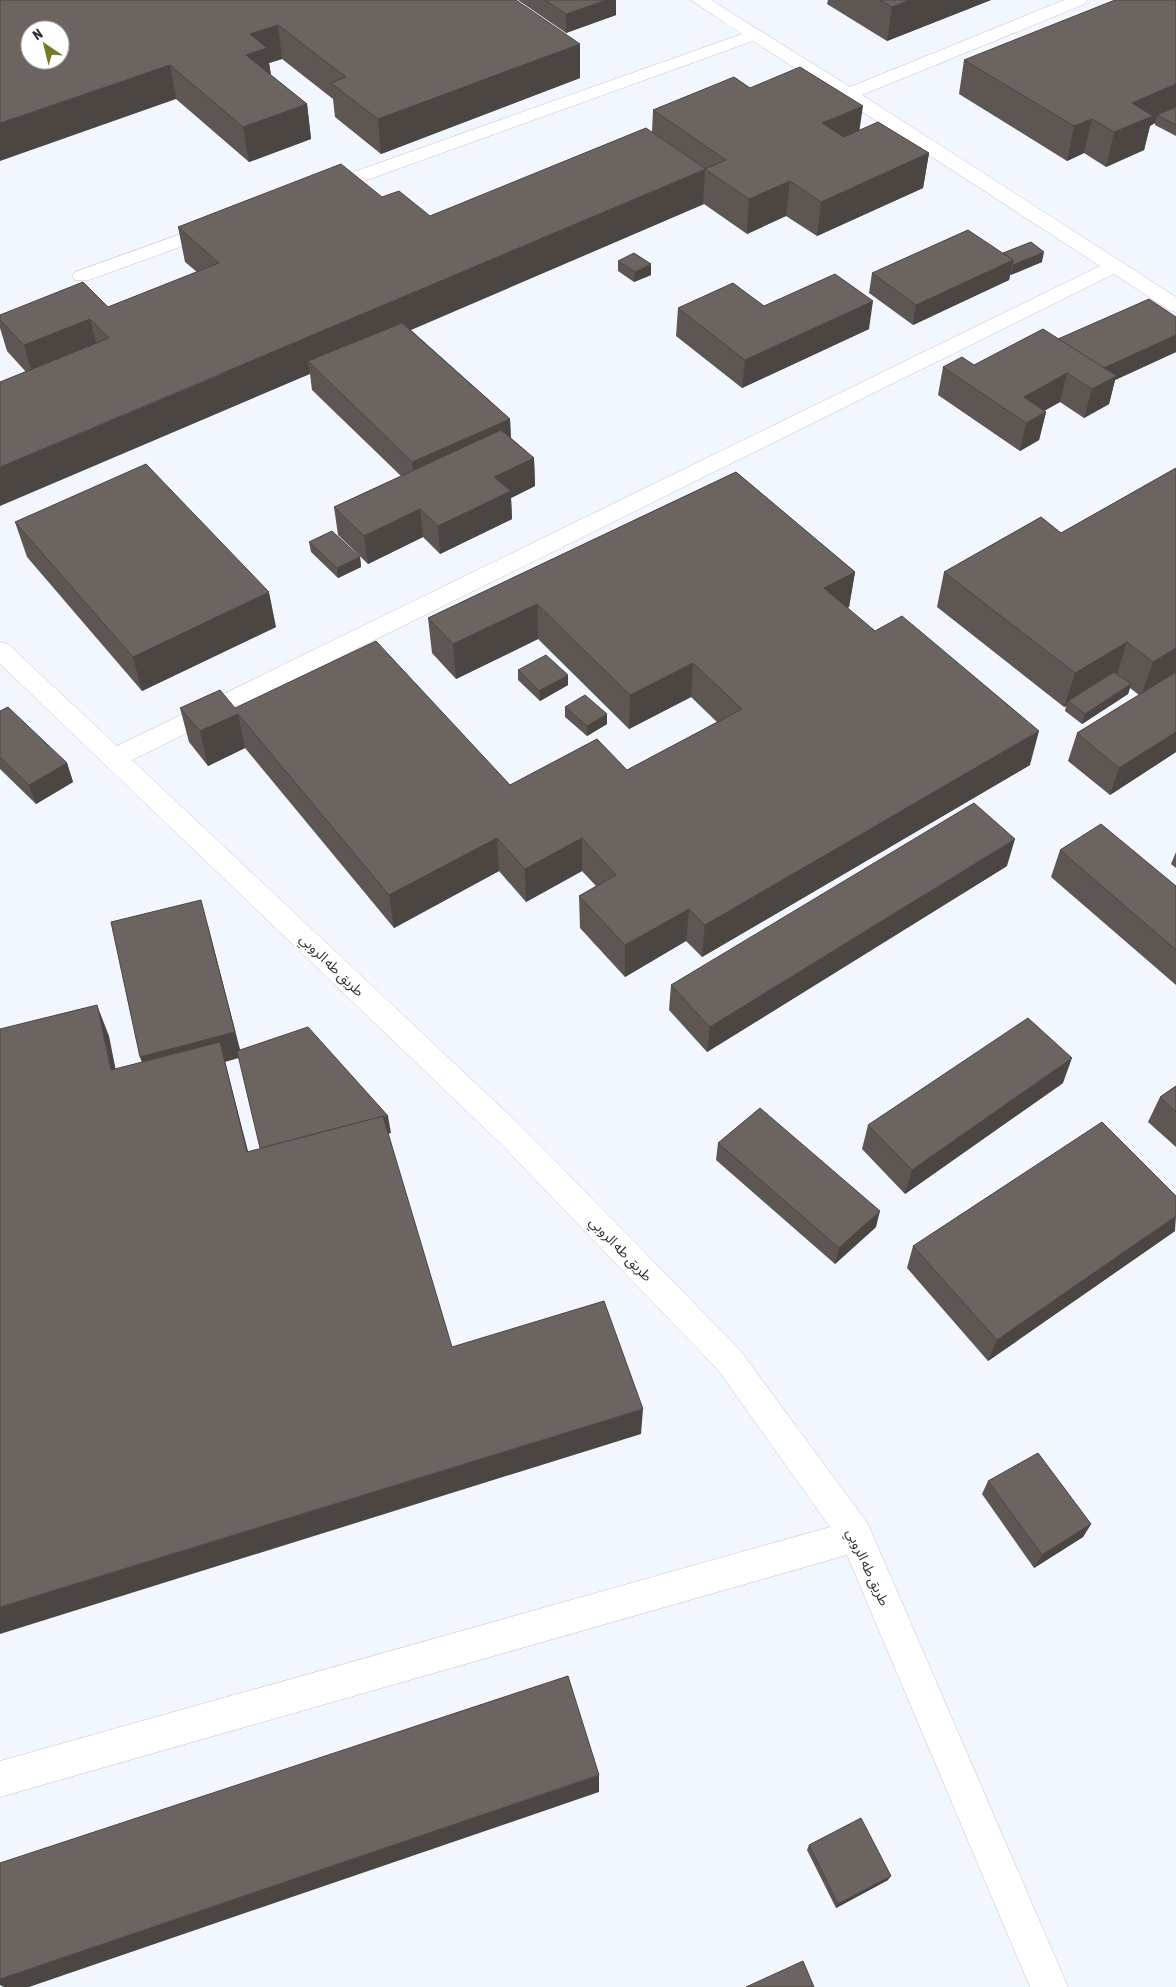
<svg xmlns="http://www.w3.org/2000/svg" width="1176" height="1987" viewBox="0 0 1176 1987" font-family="'Asap Condensed','Noto Sans Arabic',sans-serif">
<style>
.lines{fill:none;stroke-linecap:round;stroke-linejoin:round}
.minor-casing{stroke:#c2c5cd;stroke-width:1}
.minor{fill:#fff;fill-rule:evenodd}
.wall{fill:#5d5653}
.shaded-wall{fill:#4c4643}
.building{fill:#6c6460;stroke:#4c4643;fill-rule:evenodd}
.labels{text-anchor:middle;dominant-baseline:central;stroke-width:5;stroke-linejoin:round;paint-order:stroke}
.street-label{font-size:14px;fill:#313336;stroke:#fff}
</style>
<rect width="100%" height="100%" fill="#f2f6fe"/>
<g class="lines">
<g class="minor-casing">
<g id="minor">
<path d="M691 0H711L850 87 1064 0H1087L1085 4 862 95 1176 297V312L1169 310 1114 274 132 760 521 1126 740 1350 868 1524 1068 1987H1030L847 1555 0 1797V1761L830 1527 718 1370 501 1144 0 664V642L8 644 117 746 1100 266 753 41 328 194H314L312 190 314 186 742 34Z"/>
<path d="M217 221 224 223 227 227 224 231 89 280H75L72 276 75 272Z"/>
</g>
</g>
<use href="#minor" class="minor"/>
</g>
<g class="wall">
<path d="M0 0H516L580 78 381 154 335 117 333 99 282 59 269 63 271 75 307 104 311 139 249 162 176 99Z"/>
<path d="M518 0H616V15L566 33Z"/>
<path d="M828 0H991L887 41 827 4Z"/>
<path d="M1176 0V136L1155 125V123L1150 126 1144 150 1106 167 1084 153 1067 161 959 94 964 60Z"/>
<path d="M750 88 860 130 929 153 923 188 817 236 786 216 747 234 704 204 411 330 510 419 511 438 534 458 535 486 511 498 512 519 440 554 423 537 368 564 338 535 334 507 401 476 312 390 310 374 26 372 7 351 0 328V315L108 307 197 272 185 262 178 227 382 197 430 216 652 132 653 110Z"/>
<path d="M1003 253 1042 262 1010 275 1009 280 913 325 869 293 872 273Z"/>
<path d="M618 261 651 275 634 282 618 271Z"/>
<path d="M764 306 869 329 742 388 676 336 678 308Z"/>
<path d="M1176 317V352L1115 380 1109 404 1084 418 1060 402 1044 411 1046 412 1039 440 1020 451 938 395 943 367 974 365 1058 339Z"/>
<path d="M1176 468V752L1110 795 1068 761 1077 733 1139 695 1130 688 1128 694 1082 724 1065 711 1066 706 1064 707 937 607 944 572 1061 533Z"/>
<path d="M736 472 855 572 849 607 847 608 1030 765 702 957 686 941 625 977 580 928 579 896 596 886 582 871 526 902 499 871 394 928 245 748 208 766 189 742 180 708H235L510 785 627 770 717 722 691 697 629 729 538 639 456 679 432 653 428 618Z"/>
<path d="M15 522 276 627 142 691 27 557Z"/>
<path d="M309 542 360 557 361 567 338 578 311 552Z"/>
<path d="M518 670 568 685 540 701 518 680Z"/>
<path d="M565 707 607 724 587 736 565 717Z"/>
<path d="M0 711 67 763 73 782 36 804 0 769Z"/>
<path d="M1060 850 1176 886V985L1051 877Z"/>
<path d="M1176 852V868L1171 864Z"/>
<path d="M1007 866 707 1052 669 1010 671 985Z"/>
<path d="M1063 1083 905 1194 862 1149 868 1125Z"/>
<path d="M1176 1086V1147L1148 1122 1160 1097Z"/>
<path d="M718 1143 876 1227 835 1264 716 1160Z"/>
<path d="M1175 1231 988 1361 907 1268 913 1246Z"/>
<path d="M988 1481 1091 1524 1083 1537 1034 1568 982 1494Z"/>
<path d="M809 1845 888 1880 836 1908 807 1850Z"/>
</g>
<g class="shaded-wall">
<path d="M607 0H616V15L566 33V14Z"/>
<path d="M910 0H991L887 41 892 7Z"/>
<path d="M278 25 282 59 269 63 272 82 246 55 250 34Z"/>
<path d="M580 44V78L381 154 378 119Z"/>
<path d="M170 65 176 99 0 161V123Z"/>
<path d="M1176 84V114L1157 115 1155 123 1150 126 1144 150 1106 167 1114 132 1132 103Z"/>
<path d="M307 104 311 139 249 162 243 127Z"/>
<path d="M863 106 858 140 819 157 822 123Z"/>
<path d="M1092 119 1084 153 1067 161 1074 126Z"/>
<path d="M929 153 923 188 817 236 821 202Z"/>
<path d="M705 170 703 203 704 204 317 370 308 361 310 374 0 506V467Z"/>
<path d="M790 181 786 216 747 234 749 199Z"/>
<path d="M1044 252 1042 262 1011 275 1013 265Z"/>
<path d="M1013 260 1009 280 913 325 916 305Z"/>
<path d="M651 264V275L634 282 635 272Z"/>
<path d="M873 301 869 329 742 388 745 360Z"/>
<path d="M90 319 99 354 34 380 24 345Z"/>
<path d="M1176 335V352L1115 380 1109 404 1084 418 1092 389 1098 370Z"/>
<path d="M1067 373 1060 402 1024 422V397Z"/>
<path d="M1046 412 1039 440 1020 451 1026 423Z"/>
<path d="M510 419 511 447 415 490 412 462Z"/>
<path d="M534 458 535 486 511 498 512 519 440 554 438 526 494 477Z"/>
<path d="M420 509 423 537 368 564 364 536Z"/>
<path d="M360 557 361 567 338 578 337 568Z"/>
<path d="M855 572 849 607 819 623 824 588Z"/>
<path d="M269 592 276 627 142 691 133 657Z"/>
<path d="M537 604 538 639 456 679 453 644Z"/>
<path d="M1127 642 1116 677 1068 701 1066 706 1064 707 1075 673Z"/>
<path d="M1176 648V675L1141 696 1153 662Z"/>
<path d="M693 663 691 697 629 729 630 695Z"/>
<path d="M568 675V685L540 701 539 691Z"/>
<path d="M1131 684 1128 694 1082 724 1085 714Z"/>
<path d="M238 714 245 748 208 766 200 731Z"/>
<path d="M607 714V724L587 736V726Z"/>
<path d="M1039 731 1030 765 702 957 705 925Z"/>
<path d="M1176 732V752L1110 795 1119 768Z"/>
<path d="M67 763 73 782 36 804 29 785Z"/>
<path d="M497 838 499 871 394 928 389 895Z"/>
<path d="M582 838V871L526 902 525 869Z"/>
<path d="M1015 839 1007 866 707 1052 710 1027Z"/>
<path d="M689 909 686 941 625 977V945Z"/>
<path d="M208 926 242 1057 225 1062 256 1182 149 1082 140 1057Z"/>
<path d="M97 1005 109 1036 122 1101 111 1070Z"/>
<path d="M1072 1058 1063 1083 905 1194 912 1170Z"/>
<path d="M388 1116 391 1133 265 1166 261 1149Z"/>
<path d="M880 1211 876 1227 835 1264 839 1248Z"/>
<path d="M1176 1216 1175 1231 988 1361 997 1340Z"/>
<path d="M643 1409 641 1434 0 1634V1607Z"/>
<path d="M1091 1524 1083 1537 1034 1568 1042 1555Z"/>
<path d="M599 1775V1792L29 1987H4L0 1985V1979Z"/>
<path d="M891 1876 888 1880 836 1908 838 1904Z"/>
</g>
<g class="building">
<path d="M0 0H516L580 44 378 119 331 83 346 77 278 25 250 34 267 48 246 55 307 104 243 127 170 65 0 123ZM30 30H60V60H30Z"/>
<path d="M545 0H607L566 14Z"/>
<path d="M880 0H910L892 7Z"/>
<path d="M1115 0H1176V84L1132 103 1153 116 1114 132 1092 119 1074 126 964 60Z"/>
<path d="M800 67 863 106 822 123 844 137 878 122 929 153 821 202 790 181 749 199 705 169 726 160 653 110 734 77 750 88Z"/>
<path d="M1176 107V125L1157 115Z"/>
<path d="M646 128 706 169 0 467V382L109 338 90 319 24 345 0 320V315L83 282 108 307 219 263 178 227 341 164 382 197 399 191 430 216Z"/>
<path d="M968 230 1013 260 916 305 872 273Z"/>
<path d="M1031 242 1044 252 1013 265V260L1003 253Z"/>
<path d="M634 253 651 264 635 272 618 261Z"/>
<path d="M835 274 873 301 745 360 678 308 733 283 764 306Z"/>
<path d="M1149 299 1176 317V335L1104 368 1058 339Z"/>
<path d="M402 323 510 419 412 462 308 361Z"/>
<path d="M1043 329 1117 376 1092 389 1067 373 1024 397 1046 412 1026 423 943 367 962 357 974 365Z"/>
<path d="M501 430 534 458 494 477 511 491 438 526 420 509 364 536 334 507Z"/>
<path d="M146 464 269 592 133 657 15 522Z"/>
<path d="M1176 468V648L1153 662 1127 642 1075 673 944 572 1041 517 1061 533Z"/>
<path d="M736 472 855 572 824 588 875 631 902 616 1039 731 705 925 689 909 625 945 579 896 616 875 582 838 525 869 497 838 389 895 238 714 200 731 180 708 220 690 235 708 376 641 510 785 597 739 627 770 742 709 693 663 630 695 537 604 453 644 428 618Z"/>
<path d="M332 531 360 557 337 568 309 542Z"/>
<path d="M546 655 568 675 539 691 518 670Z"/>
<path d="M1114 672 1131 684 1085 714 1068 701Z"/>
<path d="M1176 672V732L1119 768 1077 733Z"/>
<path d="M585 695 607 714 587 726 565 707Z"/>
<path d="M8 707 67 763 29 785 0 757V711Z"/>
<path d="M974 803 1015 839 710 1027 671 985Z"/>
<path d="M1101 824 1176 886V950L1060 850Z"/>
<path d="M201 900 235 1032 140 1057 111 922Z"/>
<path d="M97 1005 111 1070 220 1042 247 1152 383 1116 452 1347 604 1301 643 1409 0 1607V1029Z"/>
<path d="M1028 1018 1072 1058 912 1170 868 1125Z"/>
<path d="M308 1027 388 1116 383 1117V1116L260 1148 237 1051Z"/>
<path d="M1176 1086V1112L1160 1097Z"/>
<path d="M760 1108 880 1211 839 1248 718 1143Z"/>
<path d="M1102 1122 1176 1196V1216L997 1340 913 1246Z"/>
<path d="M1038 1453 1091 1524 1042 1555 988 1481Z"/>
<path d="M568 1676 599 1775 0 1979V1863Z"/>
<path d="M861 1818 891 1876 838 1904 809 1845Z"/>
<path d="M803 1961 814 1987H746Z"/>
</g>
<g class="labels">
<g class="street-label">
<text transform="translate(332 965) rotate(44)">طريق طه الروبي</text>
<text transform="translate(621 1249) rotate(46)">طريق طه الروبي</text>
<text transform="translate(868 1567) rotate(65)">طريق طه الروبي</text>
</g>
</g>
<g transform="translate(45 45) rotate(325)"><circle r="24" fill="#ffffff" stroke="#adadaf"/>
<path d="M0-4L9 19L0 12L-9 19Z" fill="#777a22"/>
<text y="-8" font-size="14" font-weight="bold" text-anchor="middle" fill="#313336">N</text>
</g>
</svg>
